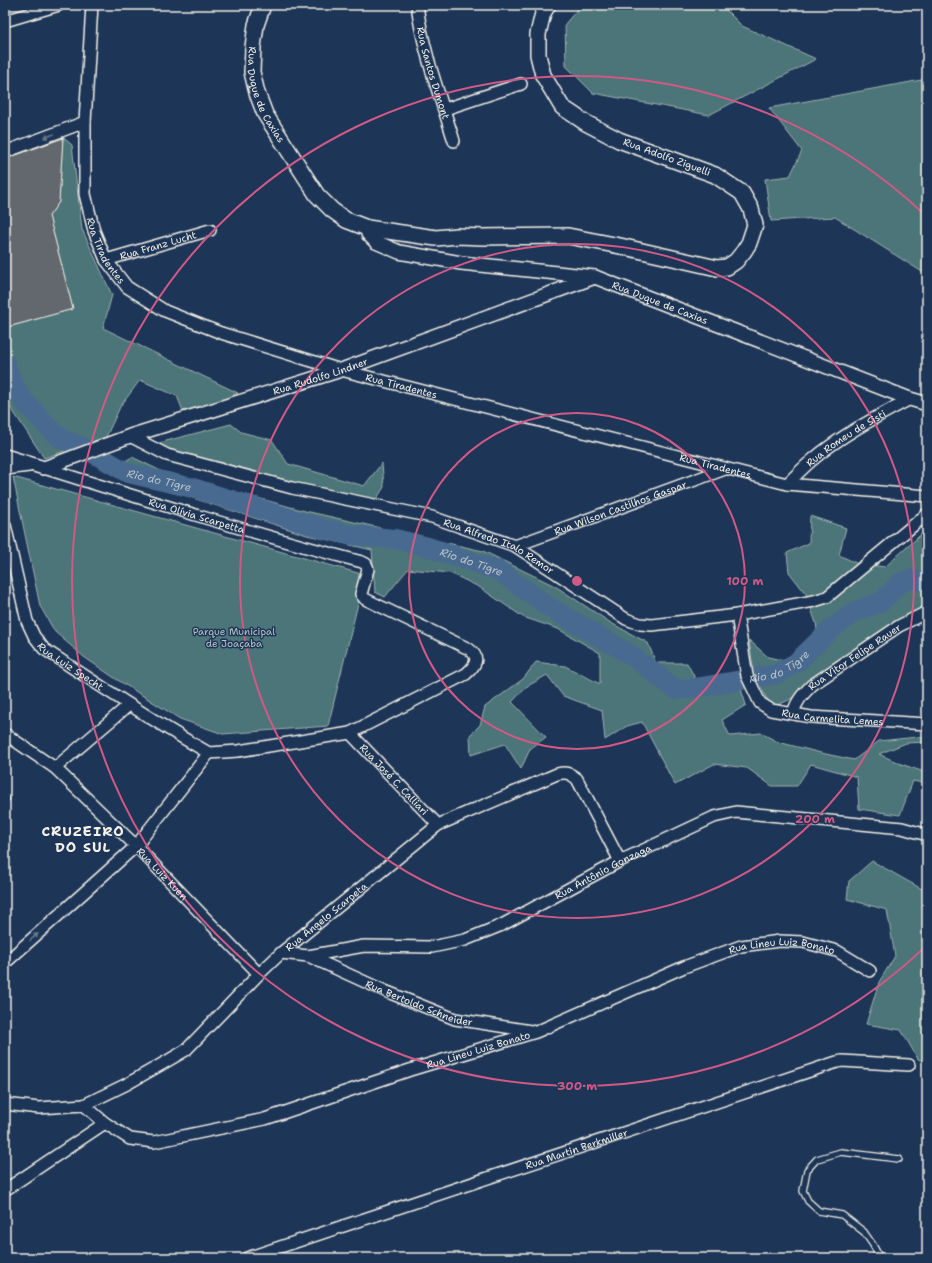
<svg xmlns="http://www.w3.org/2000/svg" width="932" height="1263" viewBox="0 0 932 1263" font-family="'Shantell Sans',sans-serif">
<style>
.green{fill:#4b7478;stroke:#a0b2b0}
.lines{fill:none;stroke-linecap:round;stroke-linejoin:round}
.river{stroke:#4a6a90;stroke-width:20}
.building{fill:#64676e;stroke:#f4f1e8}
.service-casing{stroke:#f4f1e8;stroke-width:8}
.minor-casing{stroke:#f4f1e8;stroke-width:14}
.tertiary-casing{stroke:#f4f1e8;stroke-width:16}
.secondary-casing{stroke:#f4f1e8;stroke-width:18}
.service{stroke:#1d3557;stroke-width:5.5}
.minor{stroke:#1d3557;stroke-width:11}
.tertiary{stroke:#1d3557;stroke-width:13}
.secondary{stroke:#1d3557;stroke-width:15}
.oneway{fill:#68778a}
.ring{fill:none;stroke:#d15985;stroke-width:2}
.labels{text-anchor:middle;dominant-baseline:central;stroke-width:3;stroke-linejoin:round;paint-order:stroke}
.street-label{font-size:10px;fill:#f4f1e8;stroke:#1d3557}
.park-label{font-size:10px;fill:#b9c5c1;stroke:#1d3557}
.water-label{font-size:11px;font-style:italic;fill:#b8c2c9;stroke:#1d3557}
.district-label{font-size:14px;font-weight:bold;letter-spacing:1px;fill:#f4f1e8;stroke:#1d3557}
.centre{fill:#d15985;stroke:#1d3557;stroke-width:2}
.ring-label{font-size:12px;text-anchor:middle;font-weight:bold;fill:#d15985;stroke:#1d3557;stroke-width:3;stroke-linejoin:round;paint-order:stroke}
</style>
<rect width="100%" height="100%" fill="#1d3557"/>
<filter id="ink" filterUnits="userSpaceOnUse"><feTurbulence type="fractalNoise" baseFrequency=".025" numOctaves="2"/><feDisplacementMap in="SourceGraphic" scale="8" xChannelSelector="R" yChannelSelector="G"/><feConvolveMatrix kernelMatrix="1 2 1 2 8 2 1 2 1" color-interpolation-filters="sRGB"/></filter>
<g filter="url(#ink)">
<g class="green">
<path d="M581 5H721L742 26 816 59 709 115 593 93 566 66 565 24Z"/>
<path d="M927 79V275L835 217 771 221 765 179 790 176 802 151 769 108Z"/>
<path d="M63 137 72 145 82 229 112 295 103 328 238 393 217 402 183 411 177 396 140 380 120 407 106 437 44 458 5 399V324L8 327 73 309 49 216 59 202Z"/>
<path d="M231 424 241 432 272 440 288 464 364 486 382 463 384 487 374 503 272 482 151 445Z"/>
<path d="M132 457 163 472 305 511 483 551 555 586 611 623 648 643 656 663H687L696 680 737 676 746 705 722 720 730 736 761 733 778 742 821 753 854 760 879 741 927 736V742L906 743 879 754 901 764 927 773V784L913 781 900 815 859 809 857 777 811 764 797 786H772L747 768 714 764 675 785 642 722 627 726 605 740 602 710 563 696 547 675 526 687 512 702 546 737 530 749 521 769 505 744 471 755 470 735 480 725 485 707 523 679 536 662 565 666 600 684V653L558 629 523 617 479 587 450 573 408 569 385 597 375 592 372 550 307 535 109 471Z"/>
<path d="M13 477 365 575 328 726 223 734 180 719 116 679 84 657 55 632 40 606Z"/>
<path d="M810 516 846 528 839 555 856 563 885 567 927 529V611L852 656 789 700 778 705 769 703 754 673 749 640 768 657 786 661 818 637 816 623 806 594 789 572 787 553 809 543Z"/>
<path d="M872 861 927 892V1062L918 1059 901 1030 866 1024 879 982 895 956 887 910 847 899 849 881Z"/>
</g>
<g class="lines">
<path class="river" id="s1" d="M5 364 13 384 24 401 50 429 62 439 86 449 128 473 193 488 324 529 349 535 395 539 428 547 499 571 549 607 631 655 675 689H689L777 674 797 662 829 631 856 611 881 602 900 583 910 579 927 582"/>
</g>
<path class="building" d="M63 138 59 202 49 216 73 309 8 327 5 324V159Z"/>
<g class="lines">
<g class="service-casing">
<g id="service">
<path d="M5 798 6 799"/>
<path d="M880 1258 873 1245 864 1232 842 1215 819 1211 808 1201 803 1191 807 1170 817 1159 841 1152 899 1159"/>
</g>
</g>
<g class="minor-casing">
<g id="minor">
<path id="s2" d="M92 5 85 122V194L94 231 106 260 127 287 165 311 221 333 341 370 787 484 927 496"/>
<path id="s3" d="M417 5C423 52 440 96 454 141"/>
<path d="M5 21 59 5"/>
<path d="M445 109 521 84"/>
<path d="M5 152 85 122"/>
<path id="s4" d="M106 260 210 230"/>
<path id="s5" d="M130 436 167 455 292 488 432 517 515 546 626 619 640 624 652 625 737 615 814 601 827 597 927 514"/>
<path id="s6" d="M44 468C149 501 254 534 362 562L366 564 368 569 361 594 365 599 469 649C481 658 475 666 466 674L350 733 238 751 209 753"/>
<path id="s7" d="M787 484C795 476 803 468 811 461 840 436 876 417 910 399"/>
<path id="s8" d="M5 525 27 621 34 636 44 649C99 685 152 721 209 753"/>
<path id="s9" d="M515 546 725 469"/>
<path id="s10" d="M737 615 747 676 760 703 771 710 811 717 927 724"/>
<path id="s11" d="M793 714C796 701 803 694 812 685L899 626 927 612"/>
<path id="s12" d="M350 733 438 825"/>
<path id="s13" d="M5 734 55 768 136 846 259 974"/>
<path d="M55 768 129 705"/>
<path id="s14" d="M281 953 308 956 364 946 432 947 465 940 502 925 620 861 714 817 736 812 902 828 927 835"/>
<path id="s15" d="M308 956 385 991 455 1019 531 1031"/>
<path d="M5 963 136 846 209 753"/>
<path id="s16" d="M5 1104 39 1108 84 1105 127 1084 169 1060 186 1050 259 974 281 953 438 825 557 774C566 772 570 773 577 779L620 861"/>
<path id="s17" d="M84 1105 105 1123 130 1139 154 1142 265 1119 410 1070 536 1032 684 967 741 946 780 941 803 942 837 951 870 971"/>
<path d="M5 1190 105 1123"/>
<path id="s18" d="M247 1258 837 1062 842 1061 909 1065"/>
</g>
</g>
<g class="tertiary-casing">
<g id="tertiary">
<path id="s19" d="M367 228 368 234 376 242 399 252 461 263 595 277 910 399 927 404"/>
<path id="s20" d="M5 456 44 468 130 436 341 370 595 277"/>
<path d="M5 468 29 465"/>
</g>
</g>
<g class="secondary-casing">
<g id="secondary">
<path id="s21" d="M263 5 256 25 253 47 252 72 257 93 265 114 317 195 332 210 346 220 367 228 436 238 457 236 483 237 568 236 620 246 717 268 727 267 736 261 744 251 749 243 755 225 751 209 742 193 715 175 619 140 586 123 562 107 543 75 538 55V34L543 13 548 5"/>
</g>
</g>
<use href="#service" class="service"/>
<use href="#minor" class="minor"/>
<use href="#tertiary" class="tertiary"/>
<use href="#secondary" class="secondary"/>
</g>
<defs><path id="oneway-solid" d="M-6-.8H1V-3.2L6.5 0L1 3.2V.8H-6Z"/></defs>
<g class="oneway">
<use href="#oneway-solid" transform="translate(49 136) rotate(160)"/>
<use href="#oneway-solid" transform="translate(34 937) rotate(-42)"/>
</g>
</g>
<g class="ring">
<circle cx="577" cy="581" r="168"/>
<circle cx="577" cy="581" r="337"/>
<path d="M925 947A505 505 0 1 1 925 215"/>
</g>
<g class="labels">
<g class="street-label">
<text stroke="none"><textPath href="#s3" startOffset="70">Rua Santos Dumont</textPath></text>
<text stroke="none"><textPath href="#s21" startOffset="94">Rua Duque de Caxias</textPath></text>
<text transform="translate(667 157) rotate(20)">Rua Adolfo Ziguelli</text>
<text stroke="none"><textPath href="#s4" startOffset="54">Rua Franz Lucht</textPath></text>
<text stroke="none"><textPath href="#s2" startOffset="250">Rua Tiradentes</textPath></text>
<text stroke="none"><textPath href="#s19" startOffset="310">Rua Duque de Caxias</textPath></text>
<text stroke="none"><textPath href="#s20" startOffset="332">Rua Rudolfo Lindner</textPath></text>
<text stroke="none"><textPath href="#s2" startOffset="586">Rua Tiradentes</textPath></text>
<text stroke="none"><textPath href="#s7" startOffset="75">Rua Romeu de Sisti</textPath></text>
<text stroke="none"><textPath href="#s2" startOffset="910">Rua Tiradentes</textPath></text>
<text stroke="none"><textPath href="#s9" startOffset="112">Rua Wilson Castilhos Gaspar</textPath></text>
<text stroke="none"><textPath href="#s6" startOffset="160">Rua Olívia Scarpetta</textPath></text>
<text stroke="none"><textPath href="#s5" startOffset="387">Rua Alfredo Italo Remor</textPath></text>
<text stroke="none"><textPath href="#s11" startOffset="86">Rua Vitor Felipe Rauer</textPath></text>
<text stroke="none"><textPath href="#s8" startOffset="163">Rua Luiz Specht</textPath></text>
<text stroke="none"><textPath href="#s10" startOffset="167">Rua Carmelita Lemes</textPath></text>
<text stroke="none"><textPath href="#s12" startOffset="64">Rua José C. Calliari</textPath></text>
<text stroke="none"><textPath href="#s14" startOffset="340">Rua Antônio Gonzaga</textPath></text>
<text stroke="none"><textPath href="#s13" startOffset="211">Rua Luiz Kuen</textPath></text>
<text stroke="none"><textPath href="#s16" startOffset="389">Rua Ângelo Scarpeta</textPath></text>
<text stroke="none"><textPath href="#s17" startOffset="743">Rua Lineu Luiz Bonato</textPath></text>
<text stroke="none"><textPath href="#s15" startOffset="121">Rua Bertoldo Schneider</textPath></text>
<text stroke="none"><textPath href="#s17" startOffset="419">Rua Lineu Luiz Bonato</textPath></text>
<text stroke="none"><textPath href="#s18" startOffset="347">Rua Martin Berkmiller</textPath></text>
</g>
<g class="park-label">
<text x="234" y="631">Parque Municipal<tspan x="234" dy="12">de Joaçaba</tspan></text>
</g>
<g class="water-label">
<text stroke="none"><textPath href="#s1" startOffset="202">Rio do Tigre</textPath></text>
<text stroke="none"><textPath href="#s1" startOffset="526">Rio do Tigre</textPath></text>
<text stroke="none"><textPath href="#s1" startOffset="875">Rio do Tigre</textPath></text>
</g>
<g class="district-label">
<text x="83" y="831">CRUZEIRO<tspan x="83" dy="16">DO SUL</tspan></text>
</g>
</g>
<circle cx="577" cy="581" r="6" class="centre"/>
<g class="ring-label">
<text x="745" y="585">100 m</text>
<text x="815" y="823">200 m</text>
<text x="577" y="1090">300 m</text>
</g>
<rect width="932" height="1263" fill="none" stroke="#1d3557" stroke-width="20"/>
<rect x="10" y="10" width="912" height="1243" fill="none" stroke="#f4f1e8" stroke-width="1.5" filter="url(#ink)"/>
</svg>
